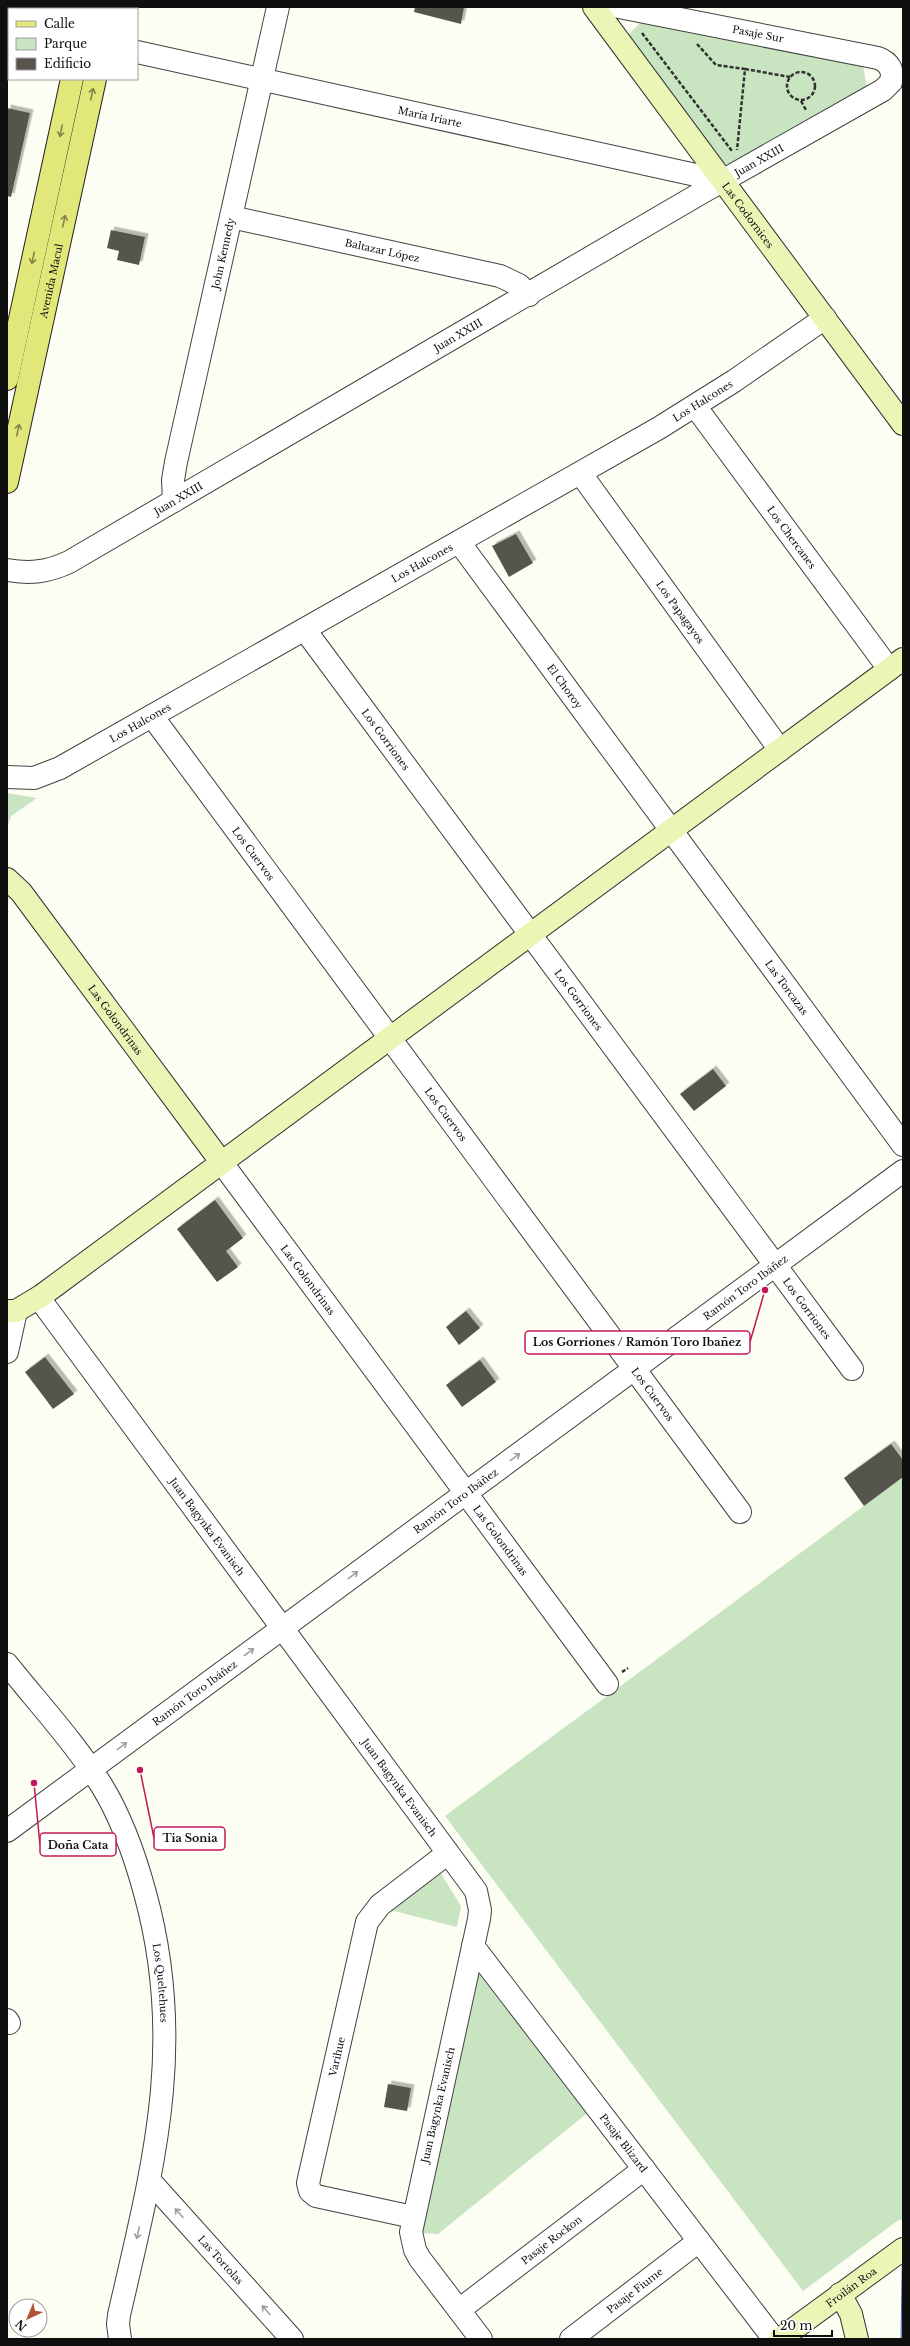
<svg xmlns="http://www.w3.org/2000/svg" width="910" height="2346" viewBox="0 0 910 2346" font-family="'Libre Baskerville',serif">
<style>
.green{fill:#c8e4c0}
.water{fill:#beceef;stroke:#4e70bd}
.building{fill:#57544d;filter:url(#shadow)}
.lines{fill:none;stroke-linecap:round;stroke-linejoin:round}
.street-casing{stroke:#424242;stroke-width:24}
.secondary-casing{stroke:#313131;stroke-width:24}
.primary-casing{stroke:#202020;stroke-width:24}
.path{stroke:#313131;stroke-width:2.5;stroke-dasharray:4 2;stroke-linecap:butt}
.street{stroke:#fff;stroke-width:22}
.secondary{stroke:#eaf5b6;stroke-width:22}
.primary{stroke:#e2e779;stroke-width:22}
.oneway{stroke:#838649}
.oneway2{stroke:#9f9f9f}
.labels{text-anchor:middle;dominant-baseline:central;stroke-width:4;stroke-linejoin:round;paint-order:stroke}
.street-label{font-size:10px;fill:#0f0f0f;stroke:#fff}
.leader{fill:none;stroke:#c2185b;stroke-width:1.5}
.callout-dot{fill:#c2185b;stroke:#fff;stroke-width:1.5}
.callout{fill:#fff;stroke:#c2185b;stroke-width:1.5}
.callout-label{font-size:11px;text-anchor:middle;font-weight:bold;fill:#0f0f0f}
</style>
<defs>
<filter id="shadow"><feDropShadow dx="3.5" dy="-3.5" stdDeviation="0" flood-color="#0004"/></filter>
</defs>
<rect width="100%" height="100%" fill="#fcfdf3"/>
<g class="green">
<path d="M642 21 863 66 867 88 737 166 720 162 626 37Z"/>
<path d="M7 793 37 798 11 816 7 828Z"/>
<path d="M903 1477V2219L897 2221 803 2291 445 1816Z"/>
<path d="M438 1869 461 1906 457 1927 386 1909Z"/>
<path d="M480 1965 590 2111 438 2234 420 2233Z"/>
</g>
<path class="water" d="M903 2220V2339H901Z"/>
<g class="building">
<path d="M415 7H464L461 24 414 12Z"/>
<path d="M7 108 30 113 11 197 7 196Z"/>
<path d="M111 230 145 237 139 265 117 260 119 251 107 248Z"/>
<path d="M516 534 533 563 509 577 492 546Z"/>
<path d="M713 1069 726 1086 694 1111 680 1094Z"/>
<path d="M215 1200 243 1238 226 1251 238 1267 217 1282 177 1229Z"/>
<path d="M466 1311 480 1328 459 1345 446 1327Z"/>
<path d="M45 1357 74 1394 53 1409 25 1372Z"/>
<path d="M480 1360 496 1382 462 1407 446 1385Z"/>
<path d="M891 1444 903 1460V1477L864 1506 844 1478Z"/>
<path d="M388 2084 411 2088 407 2111 384 2107Z"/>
</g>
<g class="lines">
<g class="street-casing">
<g id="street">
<path id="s1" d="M137 52 723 181"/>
<path id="s2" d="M231 217 500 276 519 285 529 295"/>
<path id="s3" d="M695 406 889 669"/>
<path id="s4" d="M581 474 780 750"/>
<path id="s5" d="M174 501 173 480 176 462 278 7"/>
<path id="s6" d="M459 542 903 1145"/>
<path id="s7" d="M7 570C30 574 48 572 69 562L701 193 883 90 891 82C894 70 889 62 878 58L619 7"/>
<path id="s8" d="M305 630 852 1369"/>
<path id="s9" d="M152 716 740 1512"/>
<path id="s10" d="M7 777 34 778 60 768 659 428 734 381 825 318"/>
<path id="s11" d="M222 1163 607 1684"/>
<path id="s12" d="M39 1298 476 1891 480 1910 479 1919 411 2232 415 2250 420 2259 481 2339"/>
<path d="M7 1352 16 1311"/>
<path id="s13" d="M7 1664C39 1704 75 1743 102 1786 122 1819 135 1856 145 1893 187 2045 153 2167 119 2315L118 2324 120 2339"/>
<path id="s14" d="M7 1831 903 1171"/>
<path id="s15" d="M473 1946 774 2339"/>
<path d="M7 2020 9 2023"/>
<path id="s16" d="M150 2181 292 2339"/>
<path id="s17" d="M413 2217 316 2196 310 2191 308 2183 367 1922 380 1905 448 1853"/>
<path id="s18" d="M459 2310 644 2169"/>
<path id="s19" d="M571 2339 699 2241"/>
</g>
</g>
<g class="secondary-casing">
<g id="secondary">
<path id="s20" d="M594 7 903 424"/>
<path id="s21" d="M7 879 21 892 222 1163"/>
<path d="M7 1311H16L41 1296 903 659"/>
<path d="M840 2294 851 2314 857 2339"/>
<path id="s22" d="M780 2339 903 2249"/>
</g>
</g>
<g class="primary-casing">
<g id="primary">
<path d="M87 9 88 7"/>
<path d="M110 9 111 7"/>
<path d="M7 379 72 79"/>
<path id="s23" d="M7 482 95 79"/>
</g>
</g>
<g class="path">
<path d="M642 33 732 151"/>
<path d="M697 44 716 65 745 69 737 150"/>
<path d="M745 69 790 77"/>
<circle cx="801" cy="86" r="14"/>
<path d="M801 101 806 110"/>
<path d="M622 1672 628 1668"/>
</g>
<use href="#street" class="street"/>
<use href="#secondary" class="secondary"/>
<use href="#primary" class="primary"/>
</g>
<defs><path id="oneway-shaft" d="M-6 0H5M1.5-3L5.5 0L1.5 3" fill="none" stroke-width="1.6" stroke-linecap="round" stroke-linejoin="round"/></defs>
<g class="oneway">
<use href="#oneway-shaft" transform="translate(92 94) rotate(-78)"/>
<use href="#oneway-shaft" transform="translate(61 131) rotate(102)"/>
<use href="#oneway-shaft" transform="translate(64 221) rotate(-78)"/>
<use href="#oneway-shaft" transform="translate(33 258) rotate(102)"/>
<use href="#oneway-shaft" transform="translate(18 430) rotate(-78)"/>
</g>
<g class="oneway2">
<use href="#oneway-shaft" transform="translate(515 1457) rotate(-36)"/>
<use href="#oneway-shaft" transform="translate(353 1575) rotate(-36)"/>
<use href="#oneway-shaft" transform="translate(249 1652) rotate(-36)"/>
<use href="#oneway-shaft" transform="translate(122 1746) rotate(-36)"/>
<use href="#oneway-shaft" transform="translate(179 2213) rotate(-132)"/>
<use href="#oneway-shaft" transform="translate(138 2233) rotate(103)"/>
<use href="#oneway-shaft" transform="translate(266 2310) rotate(-132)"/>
</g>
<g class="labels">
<g class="street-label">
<text transform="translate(758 34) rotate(11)">Pasaje Sur</text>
<text stroke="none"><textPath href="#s1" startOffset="300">María Iriarte</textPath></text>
<text stroke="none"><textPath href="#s7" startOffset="862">Juan XXIII</textPath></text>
<text stroke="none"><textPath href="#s20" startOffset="259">Las Codornices</textPath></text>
<text stroke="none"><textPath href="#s2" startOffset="155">Baltazar López</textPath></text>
<text stroke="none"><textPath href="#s5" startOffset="253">John Kennedy</textPath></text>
<text stroke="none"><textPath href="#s23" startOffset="206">Avenida Macul</textPath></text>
<text stroke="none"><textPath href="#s7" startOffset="514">Juan XXIII</textPath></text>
<text stroke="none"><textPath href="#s10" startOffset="795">Los Halcones</textPath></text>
<text stroke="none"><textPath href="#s7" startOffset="190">Juan XXIII</textPath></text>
<text stroke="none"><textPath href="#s3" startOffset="163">Los Chercanes</textPath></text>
<text stroke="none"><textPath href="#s10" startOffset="471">Los Halcones</textPath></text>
<text stroke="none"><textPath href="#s4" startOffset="170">Los Papagayos</textPath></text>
<text stroke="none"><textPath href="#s6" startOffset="179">El Choroy</textPath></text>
<text stroke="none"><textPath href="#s10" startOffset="147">Los Halcones</textPath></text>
<text stroke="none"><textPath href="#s8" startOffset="136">Los Gorriones</textPath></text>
<text stroke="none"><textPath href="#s9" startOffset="171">Los Cuervos</textPath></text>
<text stroke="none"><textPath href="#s6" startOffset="553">Las Torcazas</textPath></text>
<text stroke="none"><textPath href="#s8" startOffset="460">Los Gorriones</textPath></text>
<text stroke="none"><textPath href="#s21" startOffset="178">Las Golondrinas</textPath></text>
<text stroke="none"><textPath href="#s9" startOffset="495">Los Cuervos</textPath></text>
<text stroke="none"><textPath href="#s11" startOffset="145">Las Golondrinas</textPath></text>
<text stroke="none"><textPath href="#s14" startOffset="917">Ramón Toro Ibáñez</textPath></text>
<text stroke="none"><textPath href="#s8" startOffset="844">Los Gorriones</textPath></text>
<text stroke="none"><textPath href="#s9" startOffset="843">Los Cuervos</textPath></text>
<text stroke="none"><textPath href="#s14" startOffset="557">Ramón Toro Ibáñez</textPath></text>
<text stroke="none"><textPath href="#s12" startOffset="284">Juan Bagynka Evanisch</textPath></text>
<text stroke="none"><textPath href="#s11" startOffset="469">Las Golondrinas</textPath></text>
<text stroke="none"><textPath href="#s14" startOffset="233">Ramón Toro Ibáñez</textPath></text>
<text stroke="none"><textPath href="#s12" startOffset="608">Juan Bagynka Evanisch</textPath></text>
<text stroke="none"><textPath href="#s13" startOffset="362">Los Queltehues</textPath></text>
<text stroke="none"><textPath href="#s17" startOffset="245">Varihue</textPath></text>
<text transform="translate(438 2105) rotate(-77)">Juan Bagynka Evanisch</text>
<text stroke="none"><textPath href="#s15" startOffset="248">Pasaje Blizard</textPath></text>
<text stroke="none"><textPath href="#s18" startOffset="116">Pasaje Rockon</textPath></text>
<text stroke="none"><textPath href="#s16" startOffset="106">Las Tortolas</textPath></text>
<text stroke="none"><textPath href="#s22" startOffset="88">Froilán Roa</textPath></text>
<text stroke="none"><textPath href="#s19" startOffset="80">Pasaje Fiume</textPath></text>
</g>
</g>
<path class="leader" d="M765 1290L750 1342M140 1770L154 1838M34 1783L40 1845"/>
<g class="callout-dot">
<circle cx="765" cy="1290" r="4"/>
<circle cx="140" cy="1770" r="4"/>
<circle cx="34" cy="1783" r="4"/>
</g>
<g class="callout">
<rect x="525" y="1331" width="225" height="23" rx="4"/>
<rect x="154" y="1827" width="71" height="23" rx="4"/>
<rect x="40" y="1833" width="76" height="23" rx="4"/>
</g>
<g class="callout-label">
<text x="637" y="1346">Los Gorriones / Ramón Toro Ibañez</text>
<text x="190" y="1842">Tia Sonia</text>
<text x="78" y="1849">Doña Cata</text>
</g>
<rect width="910" height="2346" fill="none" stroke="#0f0f0f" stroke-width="16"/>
<rect x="8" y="8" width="130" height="72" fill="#ffffff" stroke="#9f9f9f"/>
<rect x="16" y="21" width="20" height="6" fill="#e2e779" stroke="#9f9f9f"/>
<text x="44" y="28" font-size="12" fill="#0f0f0f">Calle</text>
<rect x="16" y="38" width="20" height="12" fill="#c8e4c0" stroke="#9f9f9f"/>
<text x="44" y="48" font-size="12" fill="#0f0f0f">Parque</text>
<rect x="16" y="58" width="20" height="12" fill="#57544d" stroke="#9f9f9f"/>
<text x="44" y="68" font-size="12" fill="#0f0f0f">Edificio</text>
<g transform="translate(28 2318) rotate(224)"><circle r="19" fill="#ffffff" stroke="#9f9f9f"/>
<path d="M0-3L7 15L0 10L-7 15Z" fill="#ae5538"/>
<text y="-6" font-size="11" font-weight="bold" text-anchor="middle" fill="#0f0f0f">N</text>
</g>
<path d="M774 2330v6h58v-6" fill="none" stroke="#0f0f0f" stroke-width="2"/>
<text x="780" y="2330" font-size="12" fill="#0f0f0f" stroke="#ffffff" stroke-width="3" paint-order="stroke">20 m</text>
</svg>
